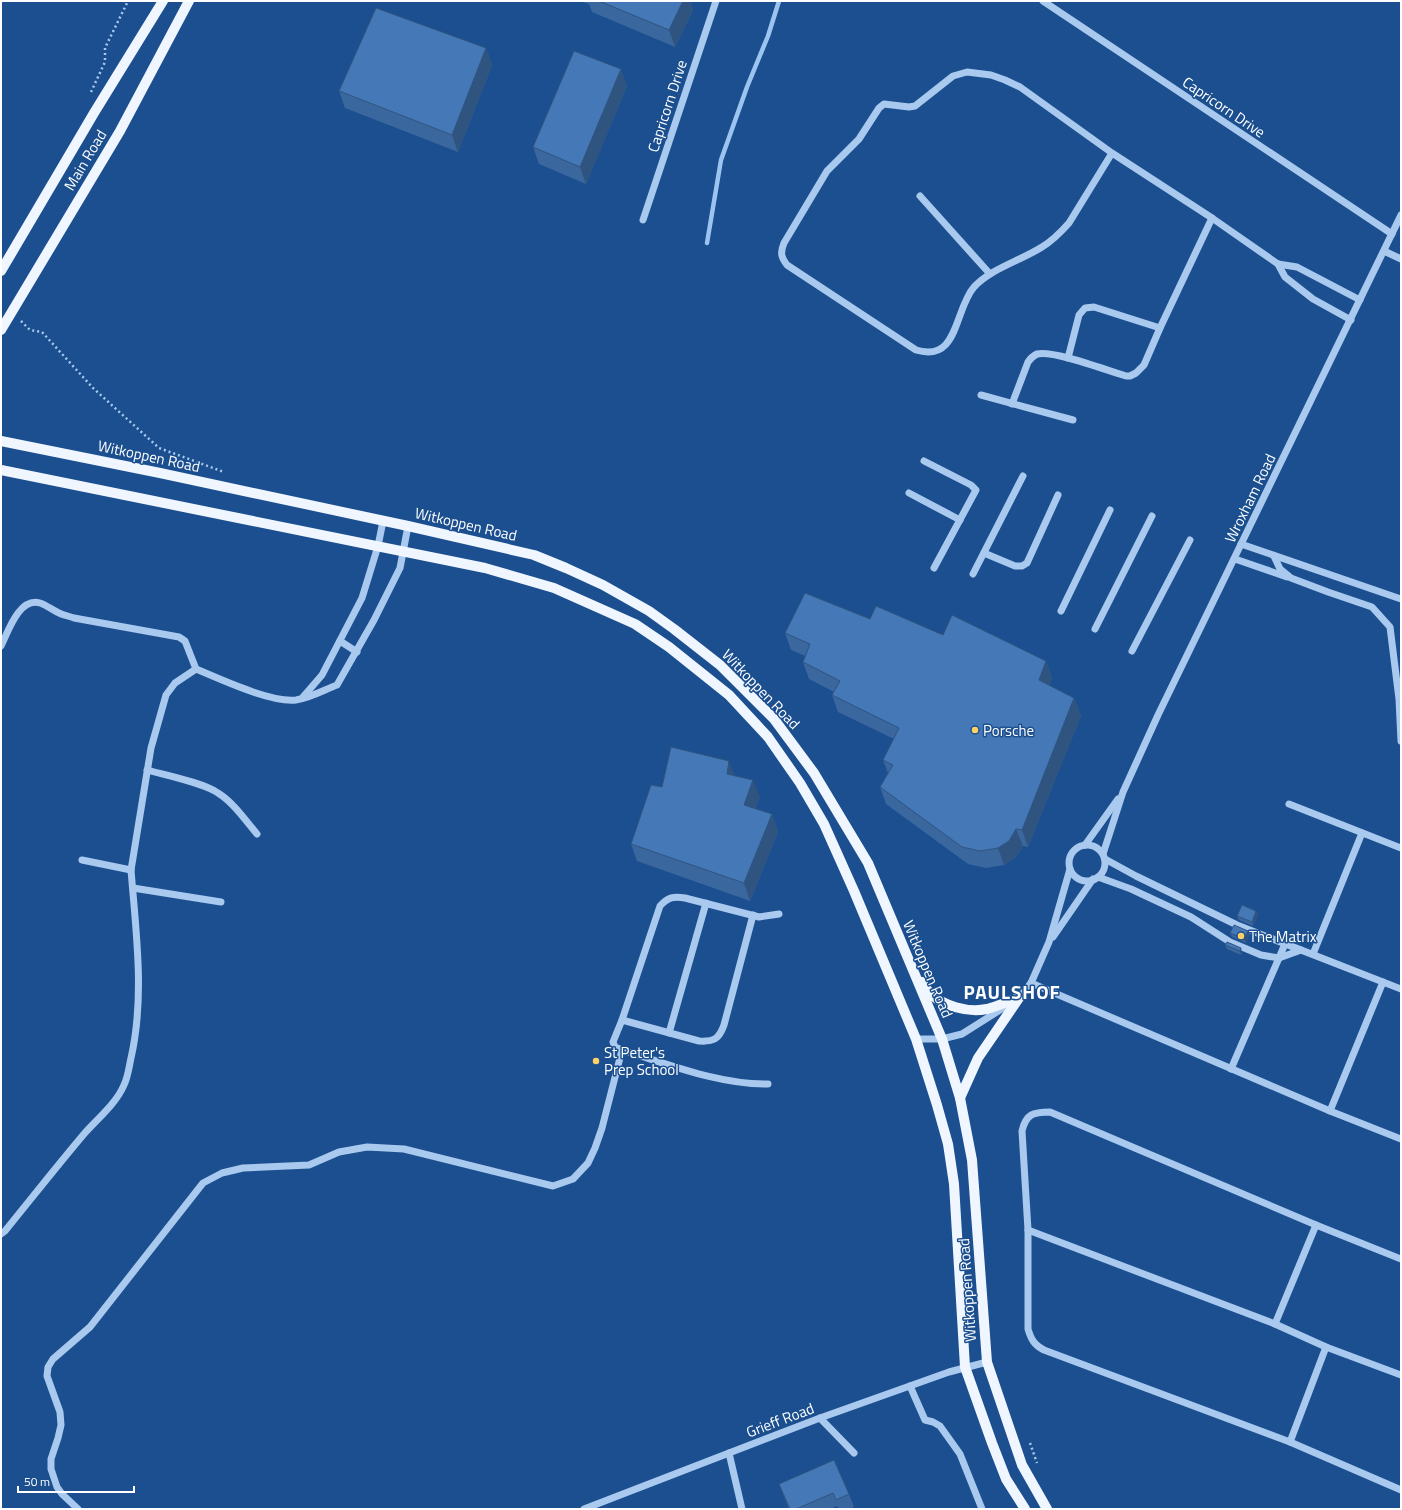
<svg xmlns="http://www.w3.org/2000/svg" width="1402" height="1510" viewBox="0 0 1402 1510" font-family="'Titillium Web',sans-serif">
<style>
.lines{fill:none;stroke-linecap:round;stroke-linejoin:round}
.stream{stroke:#9cc4f0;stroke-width:4.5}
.path{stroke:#a9c9ee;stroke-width:2.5;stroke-dasharray:2 3;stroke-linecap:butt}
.minor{stroke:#a9c9ee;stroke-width:7}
.major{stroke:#f0f6ff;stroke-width:10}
.wall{fill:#3a679d}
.shaded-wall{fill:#305480}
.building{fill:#4478b7;stroke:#305480}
.poi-dot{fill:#ffd166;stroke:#1b4f8f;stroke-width:1.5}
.labels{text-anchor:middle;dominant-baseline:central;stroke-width:3;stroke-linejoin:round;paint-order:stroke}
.street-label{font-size:15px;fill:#fff;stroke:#1b4f8f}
.poi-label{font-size:15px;fill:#fff;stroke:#1b4f8f;text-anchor:start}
.district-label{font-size:19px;font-weight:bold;letter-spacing:1px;fill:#fff;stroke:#1b4f8f}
</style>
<rect width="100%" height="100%" fill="#1b4f8f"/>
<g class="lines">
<path class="stream" d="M707 243 721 160 747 87 768 36 779 1"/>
<g class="path">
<path d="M91 92 105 62V48L128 1"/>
<path d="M21 321 30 330 42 332 93 388 159 448 224 472"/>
<path d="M1030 1443 1037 1463"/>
</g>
<g class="minor">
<path d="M1043 1 1392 234"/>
<path d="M1112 153 1069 223C1061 232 1052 241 1042 247 1020 261 992 268 974 287 954 310 959 363 916 350L787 265C781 257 780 253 784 243L827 171 859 139 879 108 884 104 909 107 915 106 953 76 967 72 991 75 1005 80 1020 87 1112 153 1212 218 1278 264 1297 267 1360 300"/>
<path d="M920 196 990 274"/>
<path d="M643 220 716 1"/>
<path d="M1384 251 1401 259"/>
<path d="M1278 264 1285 277 1313 299 1351 320"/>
<path d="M1068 358 1079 315 1085 308 1094 307 1160 328"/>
<path d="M981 395 1073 420"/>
<path d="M1012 404 1028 362C1030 359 1033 356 1037 354 1054 350 1108 371 1126 376H1130L1136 373 1144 365 1160 328 1212 218"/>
<path d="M924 461 971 485 976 490 934 568"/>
<path d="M909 493 960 520"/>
<path d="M1241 544 1401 599"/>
<path d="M984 553 1015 566H1022L1027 563 1058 495"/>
<path d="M1274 556 1280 569 1291 578 1328 592 1372 607 1390 627 1399 699 1401 741"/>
<path d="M1235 559 1287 577"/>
<path d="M973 574 1023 476"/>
<path d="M1061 611 1110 510"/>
<path d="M1095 629 1152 516"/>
<path d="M340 641 357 652"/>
<path d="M1 646C8 632 19 597 40 603 46 605 51 609 57 612 62 615 69 616 74 618L179 637 185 641 196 669"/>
<path d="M1132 651 1190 540"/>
<path d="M303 697 322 675 362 598 378 546 383 521"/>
<path d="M147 770C165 775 204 783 218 793 234 803 245 820 257 834"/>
<path d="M1289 804 1401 848"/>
<path d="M1085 845 1118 799"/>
<circle cx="1087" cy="863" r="18"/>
<path d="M1103 854 1123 792 1158 715 1401 215"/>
<path d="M1105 859 1136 876 1237 925 1401 989"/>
<path d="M82 860 131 870"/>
<path d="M1098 877 1131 889 1191 917 1230 942 1261 955 1279 958 1301 950"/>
<path d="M133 888 221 902"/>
<path d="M1053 937 1093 879"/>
<path d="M1313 954 1362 833"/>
<path d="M1031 983 1330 1111 1401 1139"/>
<path d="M622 1020 699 1041C714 1042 719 1039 724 1025L753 915"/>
<path d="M669 1033 706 903"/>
<path d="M916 1039H942L962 1034 1019 998 1031 983 1049 942 1070 869"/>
<path d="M1231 1069 1285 944"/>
<path d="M768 1084C720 1085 668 1064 622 1050L615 1047 613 1042 622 1020 660 906C668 897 674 896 685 898L759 917 779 914"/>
<path d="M1330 1111 1383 982"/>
<path d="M1028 1230 1275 1324 1326 1347 1401 1375"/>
<path d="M1 1234 5 1231C31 1199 57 1166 84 1134 97 1119 116 1104 124 1085 128 1077 129 1067 131 1058 145 997 136 932 131 870L133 858 151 748 166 695 175 683 196 669C220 679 271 703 296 700 310 698 324 690 337 685L374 620 400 568 408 526"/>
<path d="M1401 1259 1316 1225 1050 1112C1033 1112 1026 1114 1022 1131L1028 1230V1329C1031 1339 1034 1345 1044 1350L1290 1442 1401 1490"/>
<path d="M1275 1324 1316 1225"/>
<path d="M910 1386 925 1420 933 1422 940 1426 960 1454 982 1509"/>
<path d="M820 1418 854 1453"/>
<path d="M1290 1442 1326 1347"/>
<path d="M729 1453 742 1509"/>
<path d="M78 1509 62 1494 57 1487 51 1469V1459L58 1438 61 1425 60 1412 47 1376 48 1367 53 1359 90 1327 203 1183 222 1173 243 1168 309 1165 339 1152 367 1147 404 1149 553 1186 573 1179 588 1163 595 1148 602 1128 622 1050"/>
<path d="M584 1509 820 1418 949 1372 987 1362"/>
</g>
<g class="major">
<path d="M1 271 94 113 163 1"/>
<path d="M1 330 120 131 189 1"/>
<path d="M1 441 160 473 408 526 534 555 566 568 603 585 649 611 674 629 720 665 774 719 814 773 868 863 942 1039 960 1098 972 1160 987 1362 1022 1465 1047 1509"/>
<path d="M1 470 485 568 554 588 635 624 669 647 729 695 768 737 800 783 824 824 854 891 916 1039 937 1105 948 1144 954 1184 965 1367 992 1443 1006 1479 1025 1509"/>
<path d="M922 982C924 985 926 989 929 992 942 1006 968 1013 987 1009 998 1006 1009 1001 1019 998"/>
<path d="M960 1098 978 1058 1019 998"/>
</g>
</g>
<g class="wall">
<path d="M580 1H690L693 10 675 47 592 12 589 4Z"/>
<path d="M486 48 492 65 458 152 345 108 339 91Z"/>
<path d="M627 86 586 184 539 164 533 147Z"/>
<path d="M870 619 943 635 1046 661 1052 678 1049 686 1074 698 1081 716 1028 847 1023 846 1015 858 1004 865 986 868 968 864 886 804 880 787 888 773 883 760 894 739 838 712 832 695 834 692 809 679 803 662 805 656 791 650 785 633Z"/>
<path d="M735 776 760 797 755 809 772 814 778 832 750 901 637 861 631 844 662 787Z"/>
<path d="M1256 911 1258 915 1253 926 1239 920 1237 916Z"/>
<path d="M1248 931 1249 935 1246 943 1232 937 1230 933Z"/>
<path d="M1227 942 1242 953 1241 955 1227 949 1225 945Z"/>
<path d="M779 1484 849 1494 854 1507 849 1509H839L837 1506 830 1509H789L784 1497Z"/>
</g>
<g class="shaded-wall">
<path d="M683 1H690L693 10 675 47 669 30Z"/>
<path d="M486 48 492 65 458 152 452 135Z"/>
<path d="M621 69 627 86 586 184 580 167Z"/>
<path d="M1046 661 1052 678 1045 697 1039 680Z"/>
<path d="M1074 698 1081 716 1028 847 1022 830Z"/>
<path d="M729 761 736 778 727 774Z"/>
<path d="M753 780 760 797 750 822 744 805Z"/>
<path d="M772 814 778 832 750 901 744 883Z"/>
<path d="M1016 829 1023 846 1015 858 1004 865 998 848Z"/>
<path d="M1256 911 1258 915 1253 926 1252 922Z"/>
<path d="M1248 931 1249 935 1246 943 1244 939Z"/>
<path d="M1241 948 1242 953 1241 955 1240 951Z"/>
</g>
<g class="building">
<path d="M599 1H683L669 30Z"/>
<path d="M376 8 486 48 452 135 339 91Z"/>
<path d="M574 51 621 69 580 167 533 147Z"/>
<path d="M805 593 870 619 876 606 943 635 952 615 1046 661 1039 680 1074 698 1022 830 1016 829 1009 841 998 848 980 851 962 847 880 787 893 765 883 760 899 728 832 695 840 681 803 662 810 644 785 633Z"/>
<path d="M671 747 729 761 727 774 753 780 744 805 772 814 744 883 631 844 651 785 662 787Z"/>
<path d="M1242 905 1256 911 1252 922 1237 916Z"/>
<path d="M1234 925 1248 931 1244 939 1230 933Z"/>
<path d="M1227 942 1241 948 1240 951 1225 945Z"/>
<path d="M834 1460 849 1494 836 1500 833 1493 796 1509H790L779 1484Z"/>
</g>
<g class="poi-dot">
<circle cx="975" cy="730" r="4"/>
<circle cx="1241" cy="936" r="4"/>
<circle cx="596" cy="1061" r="4"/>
</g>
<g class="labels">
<g class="street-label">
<text transform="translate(667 106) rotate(-72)">Capricorn Drive</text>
<text transform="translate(1224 107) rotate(34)">Capricorn Drive</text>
<text transform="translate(85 160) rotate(-59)">Main Road</text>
<text transform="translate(149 456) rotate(12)">Witkoppen Road</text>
<text transform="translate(1250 498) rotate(-64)">Wroxham Road</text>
<text transform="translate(466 524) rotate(13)">Witkoppen Road</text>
<text transform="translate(761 689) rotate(46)">Witkoppen Road</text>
<text transform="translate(928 969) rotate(67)">Witkoppen Road</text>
<text transform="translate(967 1290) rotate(-94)">Witkoppen Road</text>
<text transform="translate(780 1420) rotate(-21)">Grieff Road</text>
</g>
<g class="poi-label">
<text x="983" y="730">Porsche</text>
<text x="1249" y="936">The Matrix</text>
<text x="604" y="1052">St Peter's<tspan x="604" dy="17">Prep School</tspan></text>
</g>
<g class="district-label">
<text x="1012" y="991">PAULSHOF</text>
</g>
</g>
<rect width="1402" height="1510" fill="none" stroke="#ffffff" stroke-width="4"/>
<path d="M18 1486v6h116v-6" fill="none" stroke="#ffffff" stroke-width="2"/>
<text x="24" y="1486" font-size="12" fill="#ffffff" stroke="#1b4f8f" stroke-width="3" paint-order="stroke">50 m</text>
</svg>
